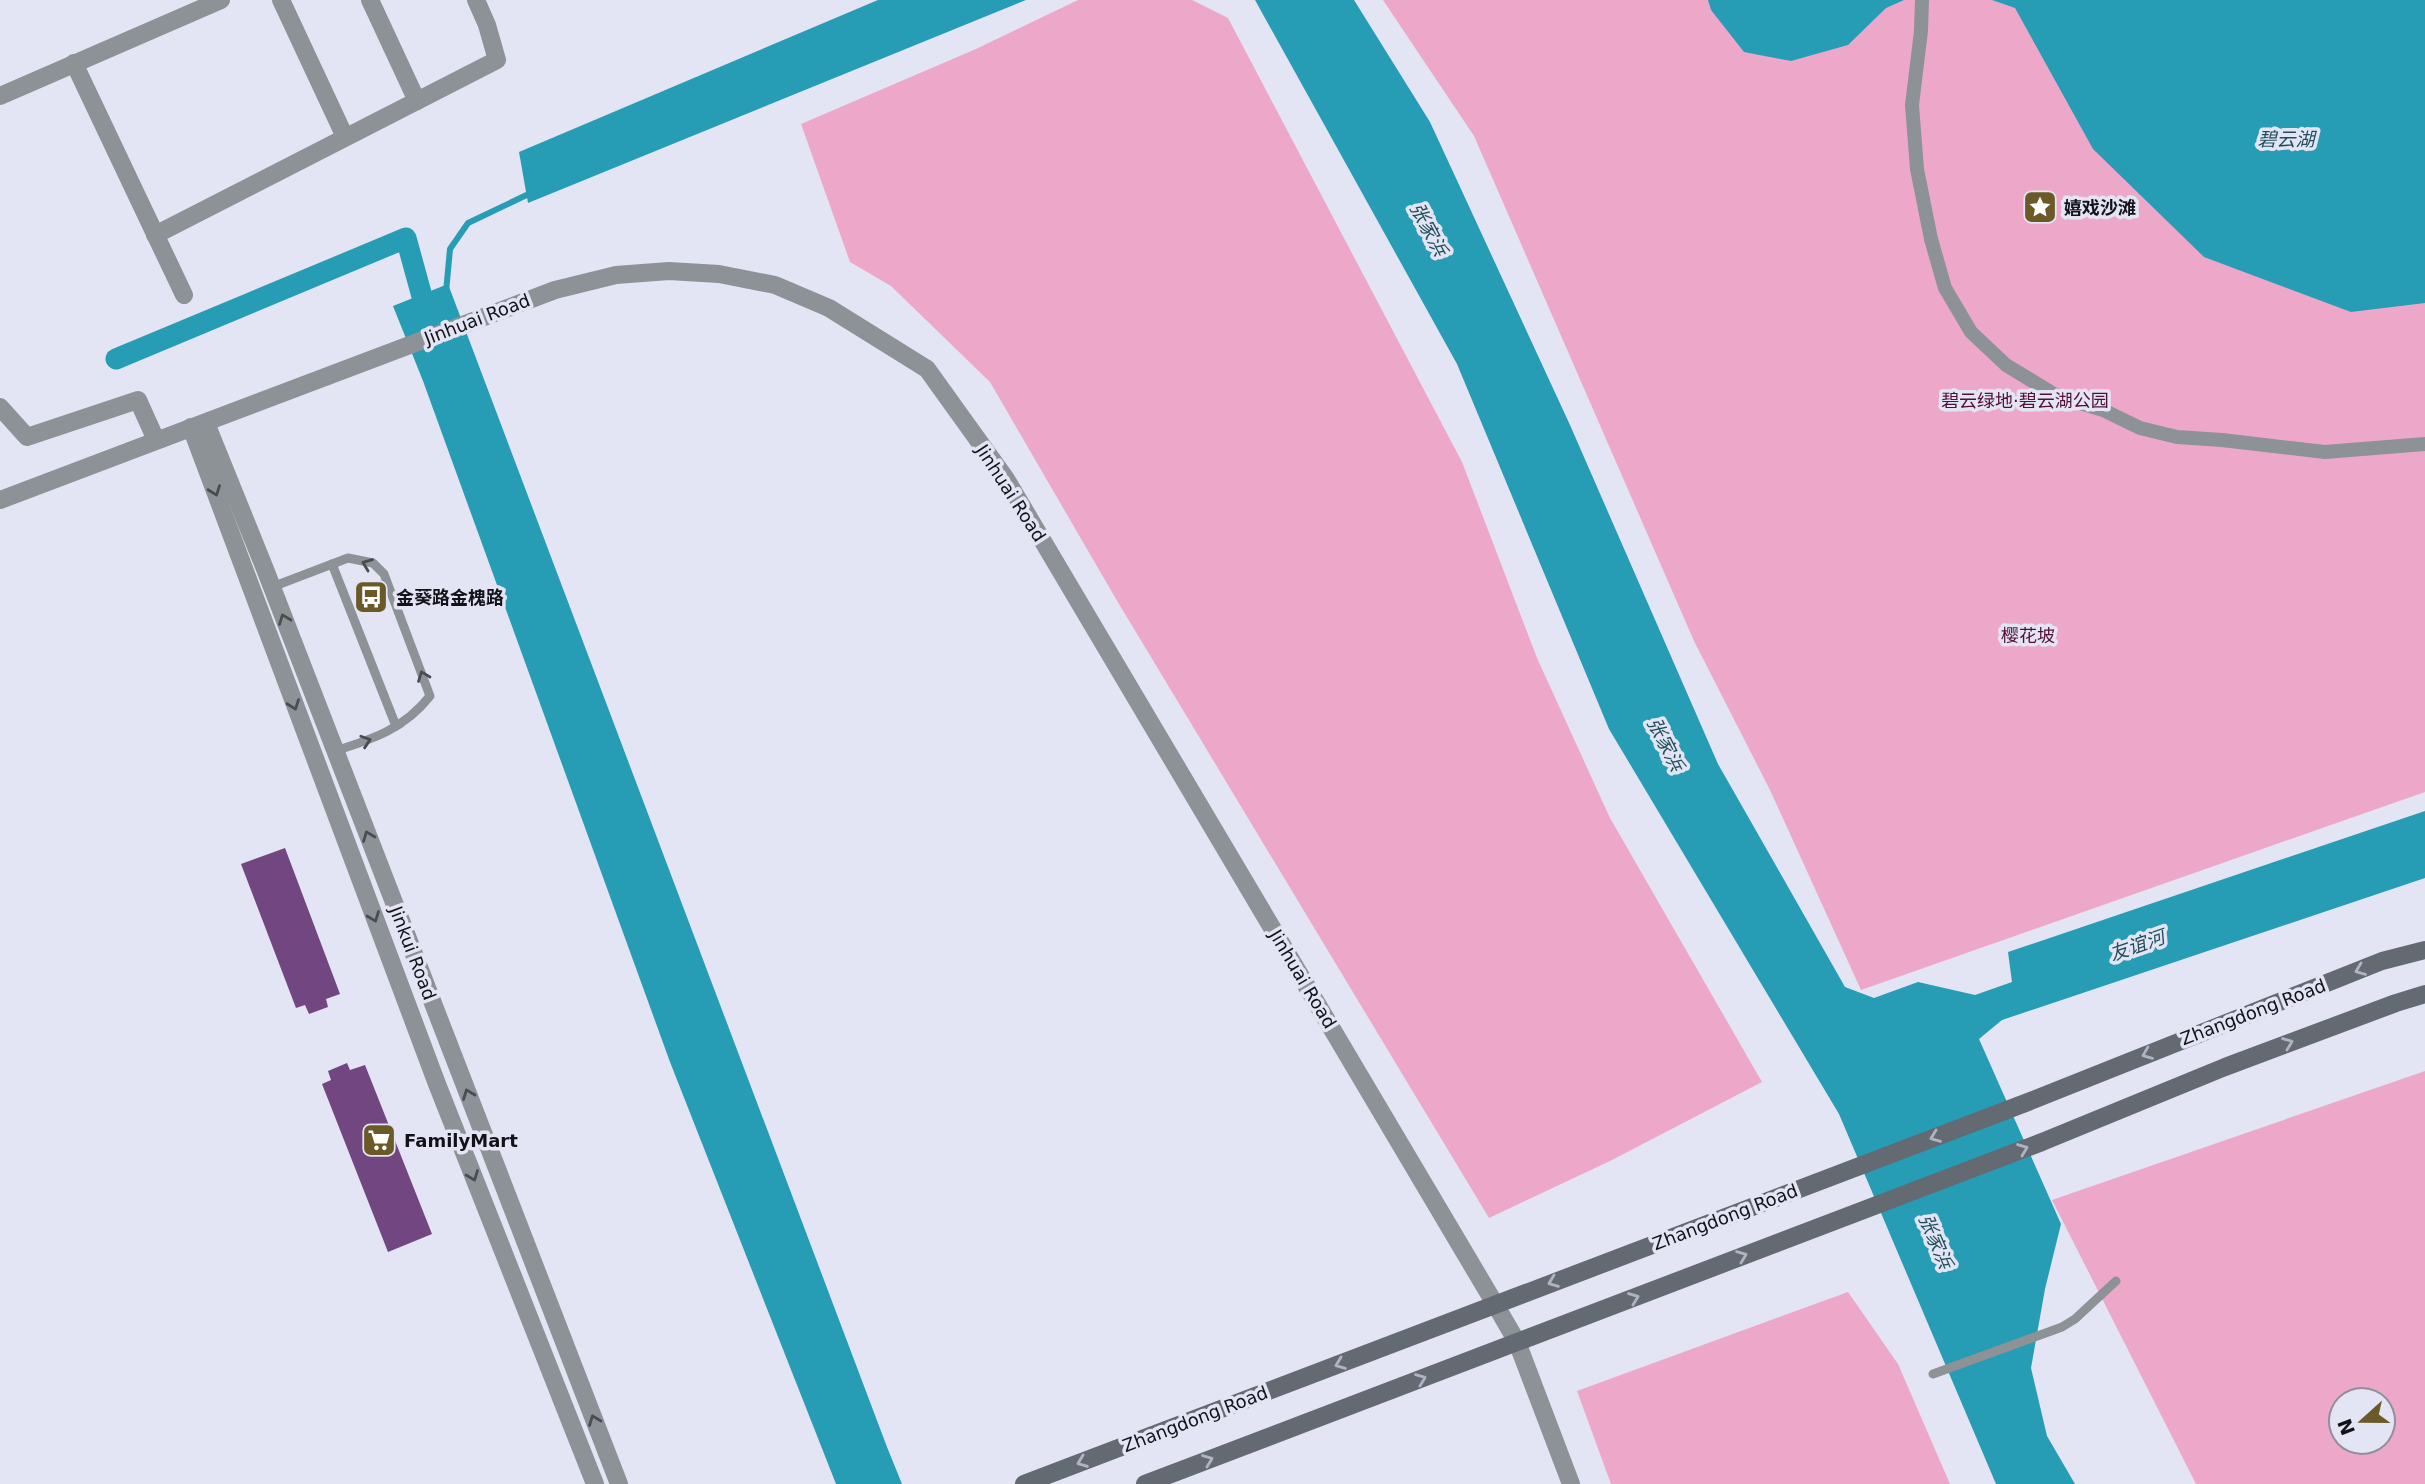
<svg xmlns="http://www.w3.org/2000/svg" width="2425" height="1484" viewBox="0 0 2425 1484" font-family="'DejaVu Sans','Noto Sans SC',sans-serif">
<style>
.green{fill:#eda8c9;fill-rule:evenodd}
.water{fill:#279cb5}
.lines{fill:none;stroke-linecap:round;stroke-linejoin:round}
.stream{stroke:#279cb5;stroke-width:6}
.canal{stroke:#279cb5;stroke-width:21}
.building{fill:#714681}
.service{stroke:#8d9297;stroke-width:9}
.pedestrian{stroke:#8d9297;stroke-width:14}
.minor{stroke:#8d9297;stroke-width:18}
.tertiary{stroke:#8d9297;stroke-width:18}
.secondary{stroke:#636a72;stroke-width:18}
.oneway{stroke:#494c51}
.oneway2{stroke:#b0b3c0}
.labels{text-anchor:middle;dominant-baseline:central;stroke-width:7;stroke-linejoin:round;paint-order:stroke}
.poi-label{font-size:18px;font-weight:bold;fill:#121218;stroke:#e3e4f4;text-anchor:start}
.street-label{font-size:18px;fill:#121218;stroke:#e3e4f4}
.park-label{font-size:18px;fill:#540f37;stroke:#e3e4f4}
.water-label{font-size:19px;font-style:italic;fill:#1f4e5a;stroke:#e3e4f4}
</style>
<rect width="100%" height="100%" fill="#e3e4f4"/>
<g class="green">
<path d="M1078 0H1192L1228 18 1462 462 1537 658 1610 818 1762 1082 1612 1160 1489 1218 1116 599 990 382 891 286 850 262 801 124 976 49Z"/>
<path d="M1383 0H2425V792L1861 990 1770 790 1694 641 1474 136Z"/>
<path d="M2425 1071V1484H2196L2052 1200ZM2341 1400H2383V1442H2341Z"/>
<path d="M1848 1292 1898 1364 1950 1484H1611L1577 1391Z"/>
</g>
<g class="water">
<path d="M878 0H1026L528 203 519 152Z"/>
<path d="M1255 0H1354L1430 122 1570 425 1718 764 1845 987 1874 998 1918 982 1975 995 2012 982 2008 952 2425 811V878L2002 1020 1979 1039 2061 1224 2045 1289 2031 1368 2047 1436 2075 1484H1996L1839 1114 1609 729 1457 364Z"/>
<path d="M1708 0H1904L1886 8 1848 45 1791 61 1744 52 1711 10Z"/>
<path d="M1992 0H2425V303L2351 312 2204 257 2093 149 2015 8Z"/>
<path d="M448 284 887 1447 902 1484H836L670 1062 423 381 393 306Z"/>
</g>
<g class="lines">
<path class="stream" d="M446 292 450 249 468 223 533 192"/>
<path class="canal" d="M116 359 406 238 429 322"/>
</g>
<g class="building">
<path d="M285 848 340 994 326 999 328 1007 309 1014 305 1005 296 1008 241 864Z"/>
<path d="M347 1063 350 1070 365 1065 432 1234 388 1252 322 1084 331 1080 328 1071Z"/>
</g>
<g class="lines">
<g class="service">
<path d="M332 564 396 726"/>
<path d="M272 587 348 558 373 563 384 574 430 696C404 729 373 739 335 751"/>
<path d="M1933 1374 2062 1327 2075 1319 2116 1281"/>
</g>
<path class="pedestrian" d="M1922 0 1921 31 1912 105 1917 169 1931 239 1945 288 1971 332 2006 365 2057 396 2103 410 2140 428 2177 437 2222 440 2325 452 2425 444"/>
<g class="minor">
<path d="M281 0 345 137"/>
<path d="M370 0 417 101"/>
<path d="M74 63 184 295"/>
<path d="M0 96 221 0"/>
<path d="M155 235 497 60 487 25 476 0"/>
<path d="M0 407 27 437 138 400 156 440"/>
<path d="M0 500 555 290 616 275 669 271 719 274 775 285 829 308 927 369 1006 479 1495 1304 1517 1342 1571 1484"/>
</g>
<g class="tertiary">
<path d="M206 423 265 569 619 1484"/>
<path d="M191 427 437 1084 595 1484"/>
</g>
<g class="secondary">
<path d="M1024 1484 2028 1102 2382 961 2425 950"/>
<path d="M1145 1484 2042 1142 2225 1067 2396 1003 2425 994"/>
</g>
</g>
<defs><path id="oneway-chevron" d="M-2-3.5L2.5 0L-2 3.5" fill="none" stroke-width="1.6" stroke-linecap="round" stroke-linejoin="round" transform="scale(1.75)"/></defs>
<g class="oneway">
<use href="#oneway-chevron" transform="translate(215 491) rotate(70)"/>
<use href="#oneway-chevron" transform="translate(367 564) rotate(-159)"/>
<use href="#oneway-chevron" transform="translate(284 619) rotate(-111)"/>
<use href="#oneway-chevron" transform="translate(423 676) rotate(-111)"/>
<use href="#oneway-chevron" transform="translate(294 705) rotate(70)"/>
<use href="#oneway-chevron" transform="translate(366 741) rotate(-18)"/>
<use href="#oneway-chevron" transform="translate(368 836) rotate(-111)"/>
<use href="#oneway-chevron" transform="translate(374 917) rotate(69)"/>
<use href="#oneway-chevron" transform="translate(468 1094) rotate(-111)"/>
<use href="#oneway-chevron" transform="translate(473 1176) rotate(69)"/>
<use href="#oneway-chevron" transform="translate(594 1420) rotate(-111)"/>
</g>
<g class="oneway2">
<use href="#oneway-chevron" transform="translate(2360 970) rotate(159)"/>
<use href="#oneway-chevron" transform="translate(2288 1043) rotate(-21)"/>
<use href="#oneway-chevron" transform="translate(2147 1054) rotate(158)"/>
<use href="#oneway-chevron" transform="translate(1935 1137) rotate(159)"/>
<use href="#oneway-chevron" transform="translate(2023 1149) rotate(-21)"/>
<use href="#oneway-chevron" transform="translate(1742 1256) rotate(-21)"/>
<use href="#oneway-chevron" transform="translate(1553 1282) rotate(159)"/>
<use href="#oneway-chevron" transform="translate(1634 1298) rotate(-21)"/>
<use href="#oneway-chevron" transform="translate(1340 1364) rotate(159)"/>
<use href="#oneway-chevron" transform="translate(1421 1379) rotate(-21)"/>
<use href="#oneway-chevron" transform="translate(1208 1460) rotate(-21)"/>
<use href="#oneway-chevron" transform="translate(1082 1462) rotate(159)"/>
</g>
<defs>
<g id="sight-square" transform="scale(1.75)"><rect x="-9" y="-9" width="18" height="18" rx="4" fill="#6b5a28" stroke="#e3e4f4"/><path d="M0-6L1.8-2.2L6-1.7L2.9 1.2L3.7 5.4L0 3.3L-3.7 5.4L-2.9 1.2L-6-1.7L-1.8-2.2Z" fill="#fff"/></g>
<g id="bus-square" transform="scale(1.75)"><rect x="-9" y="-9" width="18" height="18" rx="4" fill="#6b5a28" stroke="#e3e4f4"/><path d="M-5-6H5V4H4V6H2V4H-2V6H-4V4H-5ZM-3.5-4V0h7V-4ZM-3.5 1.2v1.5H-2V1.2ZM2 1.2v1.5H3.5V1.2Z" fill="#fff"/></g>
<g id="supermarket-square" transform="scale(1.75)"><rect x="-9" y="-9" width="18" height="18" rx="4" fill="#6b5a28" stroke="#e3e4f4"/><path d="M-6-5.5h2.5l.6 2H6L4.5 2H-2.5L-4.4-4H-6ZM-1.5 3.2a1.3 1.3 0 1 0 .1 0ZM3 3.2a1.3 1.3 0 1 0 .1 0Z" fill="#fff"/></g>
</defs>
<g fill-rule="evenodd">
<use href="#sight-square" x="2040" y="207"/>
<use href="#bus-square" x="371" y="597"/>
<use href="#supermarket-square" x="379" y="1140"/>
</g>
<g class="labels">
<g class="poi-label">
<text x="2064" y="207">嬉戏沙滩</text>
<text x="396" y="597">金葵路金槐路</text>
<text x="404" y="1140">FamilyMart</text>
</g>
<g class="street-label">
<text transform="translate(477 319) rotate(-21)">Jinhuai Road</text>
<text transform="translate(1011 493) rotate(57)">Jinhuai Road</text>
<text transform="translate(413 953) rotate(69)">Jinkui Road</text>
<text transform="translate(1303 979) rotate(59)">Jinhuai Road</text>
<text transform="translate(2253 1012) rotate(-21)">Zhangdong Road</text>
<text transform="translate(1725 1217) rotate(-21)">Zhangdong Road</text>
<text transform="translate(1195 1419) rotate(-21)">Zhangdong Road</text>
</g>
<g class="park-label">
<text x="2025" y="400">碧云绿地·碧云湖公园</text>
<text x="2028" y="635">樱花坡</text>
</g>
<g class="water-label">
<text x="2286" y="139">碧云湖</text>
<text transform="translate(1429 229) rotate(62)">张家浜</text>
<text transform="translate(1666 744) rotate(63)">张家浜</text>
<text transform="translate(2137 945) rotate(-19)">友谊河</text>
<text transform="translate(1936 1241) rotate(67)">张家浜</text>
</g>
</g>
<g transform="translate(2362 1421) rotate(249)"><circle r="33" fill="#e3e4f4" stroke="#8f909c" stroke-width="2"/>
<path d="M0-5L12 26L0 18L-12 26Z" fill="#6b5a28"/>
<text y="-10" font-size="19" font-weight="bold" text-anchor="middle" fill="#121218">N</text>
</g>
</svg>
